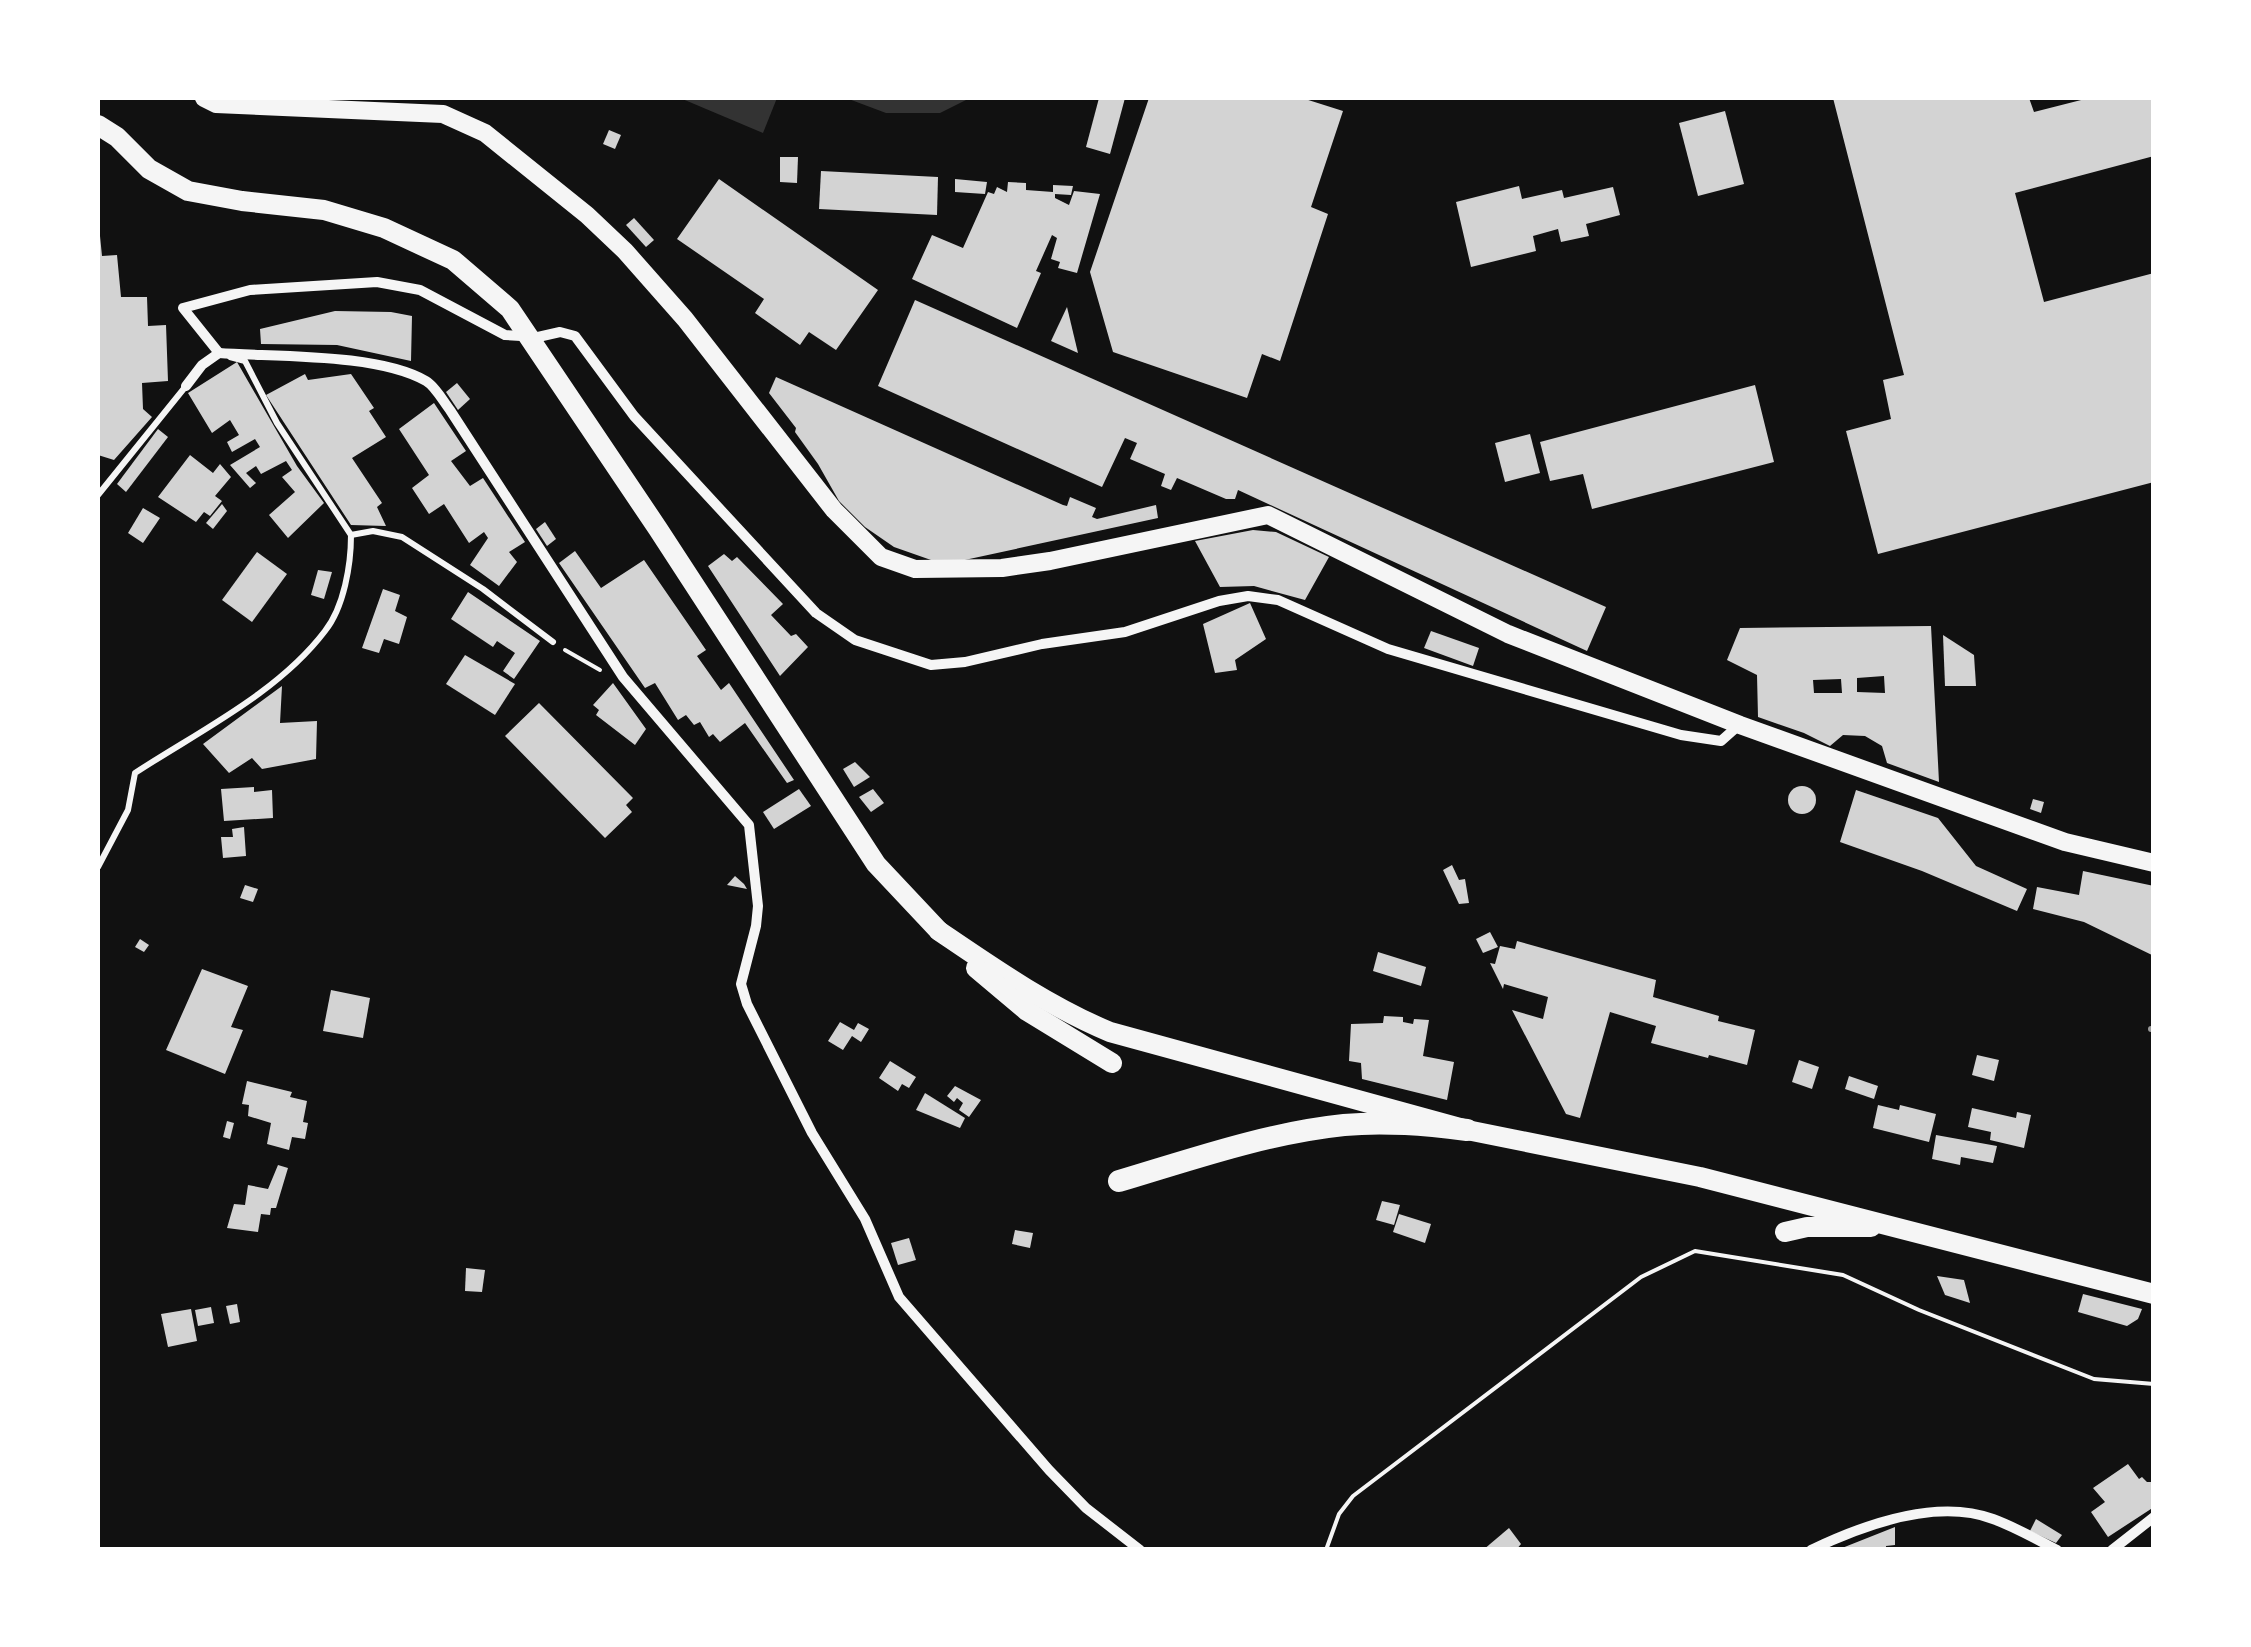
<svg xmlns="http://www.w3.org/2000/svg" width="2251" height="1647" viewBox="0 0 2251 1647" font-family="Lato,sans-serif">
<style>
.water{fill:#333}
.building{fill:#d3d3d3;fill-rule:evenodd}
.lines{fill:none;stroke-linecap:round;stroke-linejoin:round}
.path{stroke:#f5f5f5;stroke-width:4}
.service{stroke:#f5f5f5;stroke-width:6}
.minor{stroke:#f5f5f5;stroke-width:10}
.tertiary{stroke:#f5f5f5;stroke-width:18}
.secondary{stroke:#f5f5f5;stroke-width:20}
.primary{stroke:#f5f5f5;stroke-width:20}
.trunk{stroke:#f5f5f5;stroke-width:22}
.rail{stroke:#9a9a9a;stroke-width:6}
</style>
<rect width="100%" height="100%" fill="#111"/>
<g class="water">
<path d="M680 98H777L763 133Z"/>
<path d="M846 98H970L940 113H886Z"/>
</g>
<g class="building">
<path d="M1099 98H1125L1110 154 1086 147Z"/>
<path d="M1149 98H1302L1343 111 1311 207 1328 214 1280 361 1262 354 1247 398 1113 352 1090 272Z"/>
<path d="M1833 98H2029L2034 112 2089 98H2154V156L2015 193 2044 302 2154 273V482L1878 554 1846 431 1891 419 1883 380 1904 375Z"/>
<path d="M1725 111 1744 184 1698 196 1679 123Z"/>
<path d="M609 130 621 135 615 149 603 144Z"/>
<path d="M780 157H798L797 183 780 182Z"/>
<path d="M821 171 938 177 937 215 819 209Z"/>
<path d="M719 179 878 290 836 350 809 332 800 345 755 313 764 299 677 239Z"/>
<path d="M955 179 987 182 985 194 955 192Z"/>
<path d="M1008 182 1026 183V190L1053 192V185L1073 186 1071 195 1055 194V198L1069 205 1074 191 1100 194 1077 273 1058 268 1060 262 1051 259 1057 238 1052 235 1036 271 1041 273 1017 328 912 279 932 235 963 248 988 192 994 194 997 187 1007 192Z"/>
<path d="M1519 186 1522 199 1562 190 1564 198 1613 187 1620 215 1586 224 1589 236 1561 242 1558 229 1533 236 1536 251 1471 267 1456 202Z"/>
<path d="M634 218 654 240 646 247 626 225Z"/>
<path d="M98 236H100L102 256 117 255 121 297H147L148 326 166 325 168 381 142 383 143 409 152 417 114 460 98 455Z"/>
<path d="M915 300 1606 607 1587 651 1238 490 1235 499H1226L1177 478 1171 490 1161 486 1165 474 1130 459 1137 443 1125 438 1102 487 878 386Z"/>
<path d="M1067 307 1078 353 1051 341Z"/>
<path d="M335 311 391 312 412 316 411 361 337 345 261 344 260 329Z"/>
<path d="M237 362 297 466 324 503 288 538 269 515 295 492 282 477 292 470 286 461 261 474 256 466 246 473 256 483 250 488 230 465 260 447 255 439 232 452 227 442 239 435 230 420 212 433 188 393Z"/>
<path d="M305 374 308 380 351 374 374 408 369 411 386 437 352 458 382 503 377 507 386 526 351 525 266 395Z"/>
<path d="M776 377 1063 505 1067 506 1070 497 1096 508 1092 517 1097 519 1156 505 1158 518 960 561 931 560 894 547 865 527 839 501 818 464 795 432 796 428 769 393Z"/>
<path d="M457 383 470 399 458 410 446 392Z"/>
<path d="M1755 385 1774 462 1592 509 1583 474 1550 481 1540 442Z"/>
<path d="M434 403 466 451 451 461 470 486 483 478 525 542 509 552 517 562 499 586 470 565 488 538 484 532 469 543 444 504 429 514 412 488 429 475 399 429Z"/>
<path d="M158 429 168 437 126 492 117 484Z"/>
<path d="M1530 434 1540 473 1505 482 1495 443Z"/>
<path d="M190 455 213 473 220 464 231 477 215 496 222 501 210 516 204 512 196 522 158 497Z"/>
<path d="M222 504 227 511 213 529 206 523Z"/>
<path d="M143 508 160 518 143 543 128 533Z"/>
<path d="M545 522 556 539 547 546 536 529Z"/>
<path d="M1253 530 1276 532 1329 557 1305 600 1254 586 1220 587 1195 541Z"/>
<path d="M575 551 601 588 644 560 706 650 697 656 721 690 729 683 794 780 787 783 745 723 720 742 713 734 709 737 700 722 694 725 686 715 678 720 655 683 645 688 559 563Z"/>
<path d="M257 552 287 574 252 622 222 600Z"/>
<path d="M724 554 732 561 737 557 783 604 771 615 791 636 796 634 808 647 780 676 708 566Z"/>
<path d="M318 570 332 572 324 599 311 595Z"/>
<path d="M383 589 400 595 395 611 407 617 399 644 384 639 379 653 362 648Z"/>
<path d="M468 592 540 641 514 679 503 671 515 653 497 641 493 647 451 619Z"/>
<path d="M1250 603 1266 639 1235 660 1237 670 1215 673 1203 624Z"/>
<path d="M1931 626 1939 782 1887 763 1882 746 1865 736 1843 735 1830 746 1804 733 1758 717 1757 675 1727 660 1740 628ZM1884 676 1885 693 1857 692V678ZM1841 679 1842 693H1814L1813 680Z"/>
<path d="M1431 631 1479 648 1473 666 1424 648Z"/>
<path d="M1943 635 1974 655 1976 686H1945Z"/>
<path d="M465 655 515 684 495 715 446 684Z"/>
<path d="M613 683 646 729 635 745 596 715 599 710 593 705Z"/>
<path d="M282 686 280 723 317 721 316 759 262 769 252 758 229 773 203 744Z"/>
<path d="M539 703 633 798 626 805 632 812 605 838 505 736Z"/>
<path d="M855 762 870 777 854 787 843 769Z"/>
<circle cx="1802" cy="800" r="14"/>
<path d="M254 787V792L272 790 273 818 224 821 221 789Z"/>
<path d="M799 789 811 806 774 829 763 812Z"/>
<path d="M873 789 884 803 871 812 859 797Z"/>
<path d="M1856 790 1938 818 1976 866 2027 889 2017 911 1922 871 1840 842Z"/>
<path d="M2033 799 2044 802 2041 813 2030 809Z"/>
<path d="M244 827 246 856 223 858 221 837H233L232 829Z"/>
<path d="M1452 865 1459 880 1465 879 1469 903 1459 904 1443 870Z"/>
<path d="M2083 871 2154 886 2151 935 2154 936V956L2084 922 2033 909 2037 887 2079 895Z"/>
<path d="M735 876 744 884 747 889 727 885Z"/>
<path d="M245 885 258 889 253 902 240 898Z"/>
<path d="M1490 932 1498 947 1483 953 1476 939Z"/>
<path d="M140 939 149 945 144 952 135 947Z"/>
<path d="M1517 941 1656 980 1653 997 1719 1016 1718 1021 1755 1030 1747 1065 1709 1055 1708 1058 1651 1043 1656 1026 1610 1012 1580 1118 1566 1114 1512 1010 1543 1019 1548 997 1504 984 1503 989 1490 963 1495 964 1500 946 1515 949Z"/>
<path d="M1378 952 1426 967 1421 986 1373 971Z"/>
<path d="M202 969 248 986 231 1027 243 1030 225 1074 166 1050Z"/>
<path d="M331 990 370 998 363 1038 323 1031Z"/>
<path d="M1384 1016 1403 1017V1022L1413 1024 1414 1019 1429 1020 1423 1056 1454 1062 1447 1100 1362 1079 1361 1063 1349 1061 1351 1024 1383 1023Z"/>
<path d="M840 1022 854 1030 858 1023 869 1029 861 1042 852 1036 843 1050 828 1041Z"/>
<path d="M1977 1055 1999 1060 1994 1081 1972 1075Z"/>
<path d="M1799 1060 1819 1067 1812 1089 1792 1082Z"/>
<path d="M890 1061 916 1077 909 1088 902 1084 898 1091 879 1078Z"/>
<path d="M1849 1076 1878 1086 1874 1099 1845 1089Z"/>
<path d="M247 1081 292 1092 290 1097 307 1101 303 1122 308 1123 305 1139 292 1137 289 1150 267 1144 271 1123 248 1116 249 1105 242 1104Z"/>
<path d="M955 1086 981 1100 969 1117 959 1110 963 1103 957 1098 954 1102 947 1096Z"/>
<path d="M925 1093 965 1118 960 1128 916 1110Z"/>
<path d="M1878 1105 1899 1110 1900 1105 1936 1114 1929 1142 1873 1128Z"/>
<path d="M1972 1108 2016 1118 2017 1112 2031 1115 2024 1148 1990 1140 1991 1132 1968 1127Z"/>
<path d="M227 1121 234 1123 230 1139 223 1137Z"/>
<path d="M1936 1135 1997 1146 1993 1163 1961 1157 1960 1165 1932 1159Z"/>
<path d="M278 1165 288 1168 276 1208H271L270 1215 261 1214 258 1232 227 1228 234 1204 245 1205 248 1185 268 1189Z"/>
<path d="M1382 1201 1400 1205 1394 1225 1376 1220Z"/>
<path d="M1399 1214 1431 1224 1425 1243 1393 1232Z"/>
<path d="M1015 1230 1033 1233 1030 1248 1012 1244Z"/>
<path d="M909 1238 916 1260 898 1265 891 1243Z"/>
<path d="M466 1268 485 1270 482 1292 465 1291Z"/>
<path d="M1937 1276 1964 1280 1970 1303 1945 1295Z"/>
<path d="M2083 1294 2142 1309 2138 1319 2127 1326 2078 1312Z"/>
<path d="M237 1304 240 1322 230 1324 226 1306Z"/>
<path d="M211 1307 214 1323 198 1326 195 1310Z"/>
<path d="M191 1309 197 1341 168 1347 161 1314Z"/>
<path d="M2128 1464 2139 1479 2142 1477 2147 1482H2154V1507L2108 1537 2091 1512 2105 1502 2093 1488Z"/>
<path d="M2036 1519 2062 1535 2056 1543 2030 1531Z"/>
<path d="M1895 1527V1545L1886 1546V1550H1837Z"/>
<path d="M1509 1528 1521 1544 1516 1550H1483Z"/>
</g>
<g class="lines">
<g class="path">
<path d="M565 650 600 670"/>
<path d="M1326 1550 1339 1514 1353 1496 1641 1277 1695 1251 1843 1275 1919 1310 2094 1379 2154 1384"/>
</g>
<g class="service">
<path d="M98 495 186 386"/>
<path d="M351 535 373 531 402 537 483 589 553 642"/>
<path d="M98 867 128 810 135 773C199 731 278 693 325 631 344 607 351 565 351 535L277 423 245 361 230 357"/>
</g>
<g class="minor">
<path d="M219 353C275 357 378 353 426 381 435 386 443 401 450 410L623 677 749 825 758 906 756 926 741 984 747 1004 812 1133 865 1219 899 1297 1049 1470 1086 1508 1140 1550"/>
<path d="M186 386 202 365 219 353 183 308 250 290 377 282 420 290 505 335 538 337 560 332 575 336 634 416 816 613 855 640 931 665 965 662 1042 644 1125 632 1219 601 1248 596 1278 600 1388 649 1681 735 1721 741 1739 725"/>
<path d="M1811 1550C1863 1525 1937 1498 1993 1519 2015 1527 2036 1539 2057 1550"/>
<path d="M2112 1550 2154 1517"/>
</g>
<path class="tertiary" d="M204 98 216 104 443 114 485 133 587 215 625 251 685 319 834 510 881 557 915 569 1002 568 1050 561 1268 515 1508 634 1740 725 2065 842 2154 863"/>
<path class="secondary" d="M98 125 117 137 149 169 188 191 242 201 324 210 384 228 453 260 510 309 658 529 876 864 939 931"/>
<g class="primary">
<path d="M939 931C995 969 1048 1006 1110 1032L1467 1130 1700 1177 2154 1294"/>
<path d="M976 968 1027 1011 1112 1063"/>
<path d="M1785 1232 1807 1227H1871"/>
</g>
<path class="trunk" d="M1119 1181C1193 1159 1267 1133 1344 1125 1385 1121 1426 1125 1467 1130"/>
<path class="rail" d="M2151 1029H2154"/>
</g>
<rect width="2251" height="1647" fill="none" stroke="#ffffff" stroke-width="200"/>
</svg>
